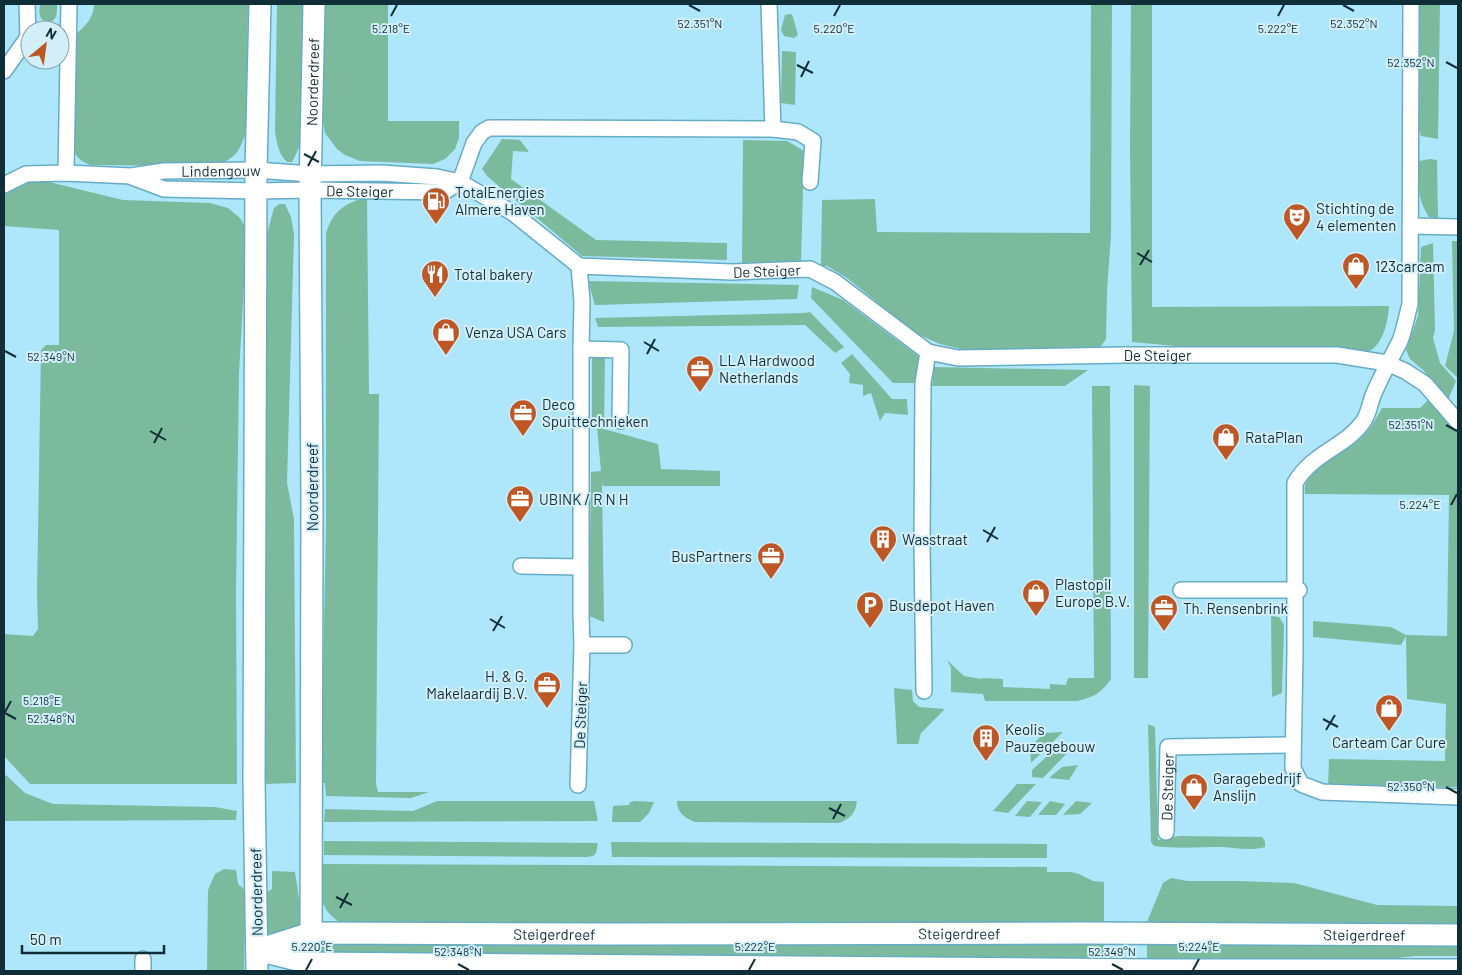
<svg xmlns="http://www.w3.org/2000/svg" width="1462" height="975" viewBox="0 0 1462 975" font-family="Barlow,sans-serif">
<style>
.green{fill:#7cba9d}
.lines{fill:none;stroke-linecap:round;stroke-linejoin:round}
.minor-casing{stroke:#66acc6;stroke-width:18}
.secondary-casing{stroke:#66acc6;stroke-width:24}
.minor{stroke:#fff;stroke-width:15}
.secondary{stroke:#fff;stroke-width:21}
.ticks{fill:none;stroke:#102e38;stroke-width:2}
.labels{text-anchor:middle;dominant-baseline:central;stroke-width:4;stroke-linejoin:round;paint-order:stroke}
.street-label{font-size:15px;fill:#102e38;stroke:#d3effa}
.poi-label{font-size:15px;fill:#102e38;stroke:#d3effa;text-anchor:start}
.ticks-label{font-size:12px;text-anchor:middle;fill:#102e38;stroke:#d3effa;stroke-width:4;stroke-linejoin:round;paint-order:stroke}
</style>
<rect width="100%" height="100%" fill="#aee6fc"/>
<g class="green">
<path d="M40 4H57C57 13 58 21 47 23 38 19 39 12 40 4Z"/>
<path d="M94 4H248L246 133C237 156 235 159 211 166L90 165C81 161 76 158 73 148L75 35C85 26 94 18 94 4Z"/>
<path d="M277 4H302L301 135C300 146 297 153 292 162H287C278 154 277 143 275 131Z"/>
<path d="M322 4H388V121H459V138L455 149 445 159 433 164 360 161 345 155 337 149 325 133 323 120 321 96Z"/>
<path d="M1091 4H1112L1111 235 1107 291 1106 339 1099 349 965 350 940 344 915 333 847 278 827 266H821L822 200 875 199 877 232 1090 233Z"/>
<path d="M1131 4H1152V307L1389 306C1388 322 1383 345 1368 352 1361 356 1339 353 1330 353 1264 352 1198 349 1132 342L1130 146Z"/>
<path d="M1420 4H1440L1438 139 1421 136 1419 128Z"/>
<path d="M792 14 798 35 794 38 784 36 781 30 785 15Z"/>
<path d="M782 51 796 52 795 105 781 103Z"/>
<path d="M502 139 520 140 529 152 513 151 511 179 596 240 727 243V260L582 256 488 177 482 169Z"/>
<path d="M743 140 787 141 804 151 801 264H742Z"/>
<path d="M1430 159 1437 160 1438 218 1429 217C1416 197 1419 183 1419 161Z"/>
<path d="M19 181H45L123 200 210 203 228 208 240 218 247 230 239 374 236 592 237 784H30L4 756V634L33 636 38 629 37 593 41 350 46 345H59V230L4 226V186Z"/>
<path d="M364 198H367L369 394H379L376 784 378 792H429L411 798 326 796 325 783H321L326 524V233C333 212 343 204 364 198Z"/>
<path d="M279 204H285L291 217 294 234 287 483 294 519 296 783 264 784 261 522 266 474 267 234 274 208Z"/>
<path d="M1452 241H1458V378L1445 366 1454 331Z"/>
<path d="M1433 243 1435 330 1433 338 1440 363 1456 381 1448 400 1423 370 1410 359 1406 350 1418 316 1421 247Z"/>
<path d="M588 281 799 285 797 299 595 305Z"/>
<path d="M812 287 843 300 926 362 923 383H893L811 298Z"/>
<path d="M810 312 844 347 835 353 805 325 598 327 595 318 805 313Z"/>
<path d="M852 354 892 399H907L908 415 885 413 880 421 871 393 863 396V385L849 383 850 374 841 363Z"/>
<path d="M592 355 605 356 604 429 658 444 661 469 720 471V486H603L602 481 604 622 589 616 591 472 601 471 597 427H601L592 423Z"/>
<path d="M934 367 1088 370 1065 386H932Z"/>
<path d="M1134 385 1150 386 1148 678H1134Z"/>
<path d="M1092 386H1110L1111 679C1101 693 1094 697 1077 701H985L983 694 951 692V668L947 660 964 676 981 679 982 678 1003 679V687L1050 689V684L1066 685 1068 678H1094Z"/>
<path d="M1429 399 1458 432V787L1328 788 1329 759 1445 761 1446 704 1407 699 1406 636 1401 645 1313 637V621L1391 627 1406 635 1447 636 1449 495 1305 494C1305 491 1304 486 1306 483 1316 460 1345 453 1362 437 1371 429 1376 418 1382 408H1420Z"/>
<path d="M1271 616 1279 617 1284 625 1282 693 1272 697Z"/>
<path d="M894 688 912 690 913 701 919 707 945 709 921 733 918 744H897Z"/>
<path d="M1148 724 1155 727 1158 840 1179 836 1262 837 1265 841V847C1251 851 1237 848 1222 847 1199 847 1177 849 1154 846L1151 842Z"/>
<path d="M1063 732 1031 763 1030 747 1044 733Z"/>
<path d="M1055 749 1070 750 1043 778 1032 777V770Z"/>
<path d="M1078 765 1069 780 1049 778 1062 767Z"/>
<path d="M6 775 25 793 53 804 215 807 237 811 236 820 4 821V777Z"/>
<path d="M1017 784H1036L1008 813 993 811Z"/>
<path d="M437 801H594L598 821 324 822 325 809 413 811Z"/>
<path d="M635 801 654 802 649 813 640 822H612L613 806 629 805 630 802Z"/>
<path d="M677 801H857C855 814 851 818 839 823L695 822C685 818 677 813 677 801Z"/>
<path d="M1027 801 1042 802 1030 817 1015 816Z"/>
<path d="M1050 801 1065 804 1056 815H1038Z"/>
<path d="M1076 801 1092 803 1080 814 1063 815Z"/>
<path d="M324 841 598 843 596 853 593 856 586 857 324 855Z"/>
<path d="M611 842 1047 844V858L612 857Z"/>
<path d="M323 864 1047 867V872H1071L1079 874 1093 881 1104 882V927L341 923C316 908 321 890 323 864Z"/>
<path d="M224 869 236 870 238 884 245 890 244 971H207L208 890 215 874Z"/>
<path d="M272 871 295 872 301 911 302 933H267V892L272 889Z"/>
<path d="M1171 878 1187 881H1238L1294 883 1377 905 1458 906V928L1147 927V922L1163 883Z"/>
<path d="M1069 938H1104V963L321 960V944Z"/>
<path d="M1147 938 1458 939V956H1416L1346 964 1147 963Z"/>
</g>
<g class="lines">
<g class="minor-casing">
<g id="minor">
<path d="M27 4 28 37"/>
<path d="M769 4 773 129"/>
<path d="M1411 4 1410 304C1407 315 1404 331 1400 341 1391 358 1382 375 1374 393 1370 402 1369 414 1363 422 1345 447 1311 454 1295 483V652L1293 768 1301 784 1322 792 1458 797"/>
<path d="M4 71 28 37"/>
<path d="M66 173 69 4"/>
<path id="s1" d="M132 177 164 189 256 191 310 190 444 192 460 182 474 143 482 132 489 128 773 129 798 132 813 141 810 182"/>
<path id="s2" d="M4 185 26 174 66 173 131 176 164 171 256 170 311 174 382 173 437 177 460 182 513 213 579 266 582 301 581 349V616L582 645 578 785"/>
<path d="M1411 226 1458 227"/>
<path id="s3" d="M579 266 732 272 810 269 835 282 928 352 958 358 1124 355H1337L1387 363 1405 371 1425 384 1458 422"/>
<path d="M581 349 621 350 620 421"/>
<path d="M521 566 581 567"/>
<path d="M1181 590H1299"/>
<path d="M582 645H624"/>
<path d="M924 691 922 544 923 383 928 352"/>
<path id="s4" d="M1166 832 1168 747 1293 745"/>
<path d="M143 971V959"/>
</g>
</g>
<g class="secondary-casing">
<g id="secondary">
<path id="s5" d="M311 946 312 503 310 190 314 4"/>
<path id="s6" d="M257 950 311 933 608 934 1083 933 1458 935"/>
<path d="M257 950 310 963 1158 970H1458"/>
<path d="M257 971 254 782 256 170 260 4"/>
</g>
</g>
<use href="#minor" class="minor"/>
<use href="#secondary" class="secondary"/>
</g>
<path class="ticks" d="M689 5 700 11M1343 5 1354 11M391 16 397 5M834 16 840 5M1278 16 1284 5M1446 62 1457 68M797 65 813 73M801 77 809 61M304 154 319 162M308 166 316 151M1137 253 1152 262M1140 265 1149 250M644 342 659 351M5 351 16 357M647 354 655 339M1446 425 1457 431M150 431 166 440M154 443 162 428M1451 505 1457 494M983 530 998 539M987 542 995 527M490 619 505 628M493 631 502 616M5 712 11 701M5 713 16 719M1323 719 1338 727M1326 730 1335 715M1446 787 1457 793M829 808 845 816M833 819 841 804M336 897 352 905M340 908 348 893M458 964 469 970M1112 964 1123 970M306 970 312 959M749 970 755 959M1193 970 1199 959"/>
<defs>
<g id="fuel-pin" transform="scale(1.4375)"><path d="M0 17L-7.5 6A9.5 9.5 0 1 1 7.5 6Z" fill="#bd5826" stroke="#d3effa"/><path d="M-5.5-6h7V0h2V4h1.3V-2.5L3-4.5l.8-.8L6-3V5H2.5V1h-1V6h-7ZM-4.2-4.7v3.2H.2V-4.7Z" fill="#fff"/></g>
<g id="theatre-pin" transform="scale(1.4375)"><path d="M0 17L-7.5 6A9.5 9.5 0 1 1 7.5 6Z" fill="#bd5826" stroke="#d3effa"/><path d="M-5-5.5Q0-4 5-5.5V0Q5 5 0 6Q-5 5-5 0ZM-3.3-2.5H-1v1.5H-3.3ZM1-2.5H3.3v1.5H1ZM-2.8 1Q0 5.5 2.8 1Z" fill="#fff"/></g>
<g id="shop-pin" transform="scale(1.4375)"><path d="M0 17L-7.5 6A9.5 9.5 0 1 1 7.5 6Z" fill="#bd5826" stroke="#d3effa"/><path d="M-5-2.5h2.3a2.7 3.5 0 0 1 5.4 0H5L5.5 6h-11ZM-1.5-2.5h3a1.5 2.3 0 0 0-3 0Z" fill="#fff"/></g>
<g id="restaurant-pin" transform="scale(1.4375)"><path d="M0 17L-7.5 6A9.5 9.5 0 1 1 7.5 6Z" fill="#bd5826" stroke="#d3effa"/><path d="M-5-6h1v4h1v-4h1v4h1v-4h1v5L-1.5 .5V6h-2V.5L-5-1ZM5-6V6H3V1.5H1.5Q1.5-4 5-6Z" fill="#fff"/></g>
<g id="office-pin" transform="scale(1.4375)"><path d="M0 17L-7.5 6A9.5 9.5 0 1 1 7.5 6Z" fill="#bd5826" stroke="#d3effa"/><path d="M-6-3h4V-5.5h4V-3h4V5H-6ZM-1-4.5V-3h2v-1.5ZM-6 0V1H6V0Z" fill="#fff"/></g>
<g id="building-pin" transform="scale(1.4375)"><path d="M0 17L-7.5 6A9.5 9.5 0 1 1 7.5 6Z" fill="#bd5826" stroke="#d3effa"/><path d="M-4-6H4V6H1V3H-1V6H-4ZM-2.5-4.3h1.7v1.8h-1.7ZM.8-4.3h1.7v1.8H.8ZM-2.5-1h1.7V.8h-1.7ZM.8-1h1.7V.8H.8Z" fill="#fff"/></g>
<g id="parking-pin" transform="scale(1.4375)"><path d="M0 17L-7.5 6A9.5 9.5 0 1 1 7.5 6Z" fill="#bd5826" stroke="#d3effa"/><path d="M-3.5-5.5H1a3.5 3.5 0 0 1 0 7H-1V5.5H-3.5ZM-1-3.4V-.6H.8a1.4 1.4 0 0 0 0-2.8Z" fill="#fff"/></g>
</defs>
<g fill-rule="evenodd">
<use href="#fuel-pin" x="436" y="201"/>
<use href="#theatre-pin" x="1297" y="217"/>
<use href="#shop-pin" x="1356" y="266"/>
<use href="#restaurant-pin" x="435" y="274"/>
<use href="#shop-pin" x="446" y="332"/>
<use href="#office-pin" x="700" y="369"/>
<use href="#office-pin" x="523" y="413"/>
<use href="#shop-pin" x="1226" y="437"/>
<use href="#office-pin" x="520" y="499"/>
<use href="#building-pin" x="883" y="539"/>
<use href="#office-pin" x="771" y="556"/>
<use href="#shop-pin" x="1036" y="593"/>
<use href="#parking-pin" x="870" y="605"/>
<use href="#office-pin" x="1164" y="608"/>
<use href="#office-pin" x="547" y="685"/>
<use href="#shop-pin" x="1389" y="708"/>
<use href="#building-pin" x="986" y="738"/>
<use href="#shop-pin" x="1194" y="787"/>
</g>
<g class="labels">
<g class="street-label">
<text stroke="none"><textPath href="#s5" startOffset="864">Noorderdreef</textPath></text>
<text stroke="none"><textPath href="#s2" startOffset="220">Lindengouw</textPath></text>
<text stroke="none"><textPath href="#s1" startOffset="230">De Steiger</textPath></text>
<text stroke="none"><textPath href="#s3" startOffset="188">De Steiger</textPath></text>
<text stroke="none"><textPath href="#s3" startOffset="606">De Steiger</textPath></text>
<text transform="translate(312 487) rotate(-90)">Noorderdreef</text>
<text transform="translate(580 715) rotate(-88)">De Steiger</text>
<text stroke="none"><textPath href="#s4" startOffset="45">De Steiger</textPath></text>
<text transform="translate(256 892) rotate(-91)">Noorderdreef</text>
<text stroke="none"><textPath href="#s6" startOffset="705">Steigerdreef</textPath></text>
<text stroke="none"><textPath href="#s6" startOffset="300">Steigerdreef</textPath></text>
<text stroke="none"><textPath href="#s6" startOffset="1110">Steigerdreef</textPath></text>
</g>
<g class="poi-label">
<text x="455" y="192">TotalEnergies<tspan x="455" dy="17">Almere Haven</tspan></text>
<text x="1316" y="208">Stichting de<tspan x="1316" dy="17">4 elementen</tspan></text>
<text x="1375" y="266">123carcam</text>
<text x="454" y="274">Total bakery</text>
<text x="465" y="332">Venza USA Cars</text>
<text x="719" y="360">LLA Hardwood<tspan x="719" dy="17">Netherlands</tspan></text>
<text x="542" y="404">Deco<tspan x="542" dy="17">Spuittechnieken</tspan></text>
<text x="1245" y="437">RataPlan</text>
<text x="539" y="499">UBINK / R N H</text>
<text x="902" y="539">Wasstraat</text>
<text x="752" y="556" text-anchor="end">BusPartners</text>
<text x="1055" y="584">Plastopil<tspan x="1055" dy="17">Europe B.V.</tspan></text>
<text x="889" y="605">Busdepot Haven</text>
<text x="1183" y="608">Th. Rensenbrink</text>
<text x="528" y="676" text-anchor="end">H. &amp; G.<tspan x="528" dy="17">Makelaardij B.V.</tspan></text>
<text x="1005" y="729">Keolis<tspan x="1005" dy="17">Pauzegebouw</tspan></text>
<text x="1389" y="742" text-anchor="middle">Carteam Car Cure</text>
<text x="1213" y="778">Garagebedrijf<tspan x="1213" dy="17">Anslijn</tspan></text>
</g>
</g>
<g class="ticks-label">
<text x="700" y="28">52.351°N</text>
<text x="1354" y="28">52.352°N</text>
<text x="391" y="33">5.218°E</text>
<text x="834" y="33">5.220°E</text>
<text x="1278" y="33">5.222°E</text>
<text x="1411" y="67">52.352°N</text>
<text x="51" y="361">52.349°N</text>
<text x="1411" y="429">52.351°N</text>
<text x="1420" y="509">5.224°E</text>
<text x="42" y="705">5.218°E</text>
<text x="51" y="723">52.348°N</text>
<text x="1411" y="791">52.350°N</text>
<text x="312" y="951">5.220°E</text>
<text x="755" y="951">5.222°E</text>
<text x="1199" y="951">5.224°E</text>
<text x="458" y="956">52.348°N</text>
<text x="1112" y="956">52.349°N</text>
</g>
<rect width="1462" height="975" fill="none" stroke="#102e38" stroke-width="10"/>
<g transform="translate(45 45) rotate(29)"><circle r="24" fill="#d3effa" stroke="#85a2ac"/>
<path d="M0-4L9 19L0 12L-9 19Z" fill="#bd5826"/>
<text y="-8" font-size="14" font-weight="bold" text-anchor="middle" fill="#102e38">N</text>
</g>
<path d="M22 945v8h142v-8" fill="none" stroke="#102e38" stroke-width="2.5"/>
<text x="30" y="945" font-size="15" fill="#102e38" stroke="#d3effa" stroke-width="4" paint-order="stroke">50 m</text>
</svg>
